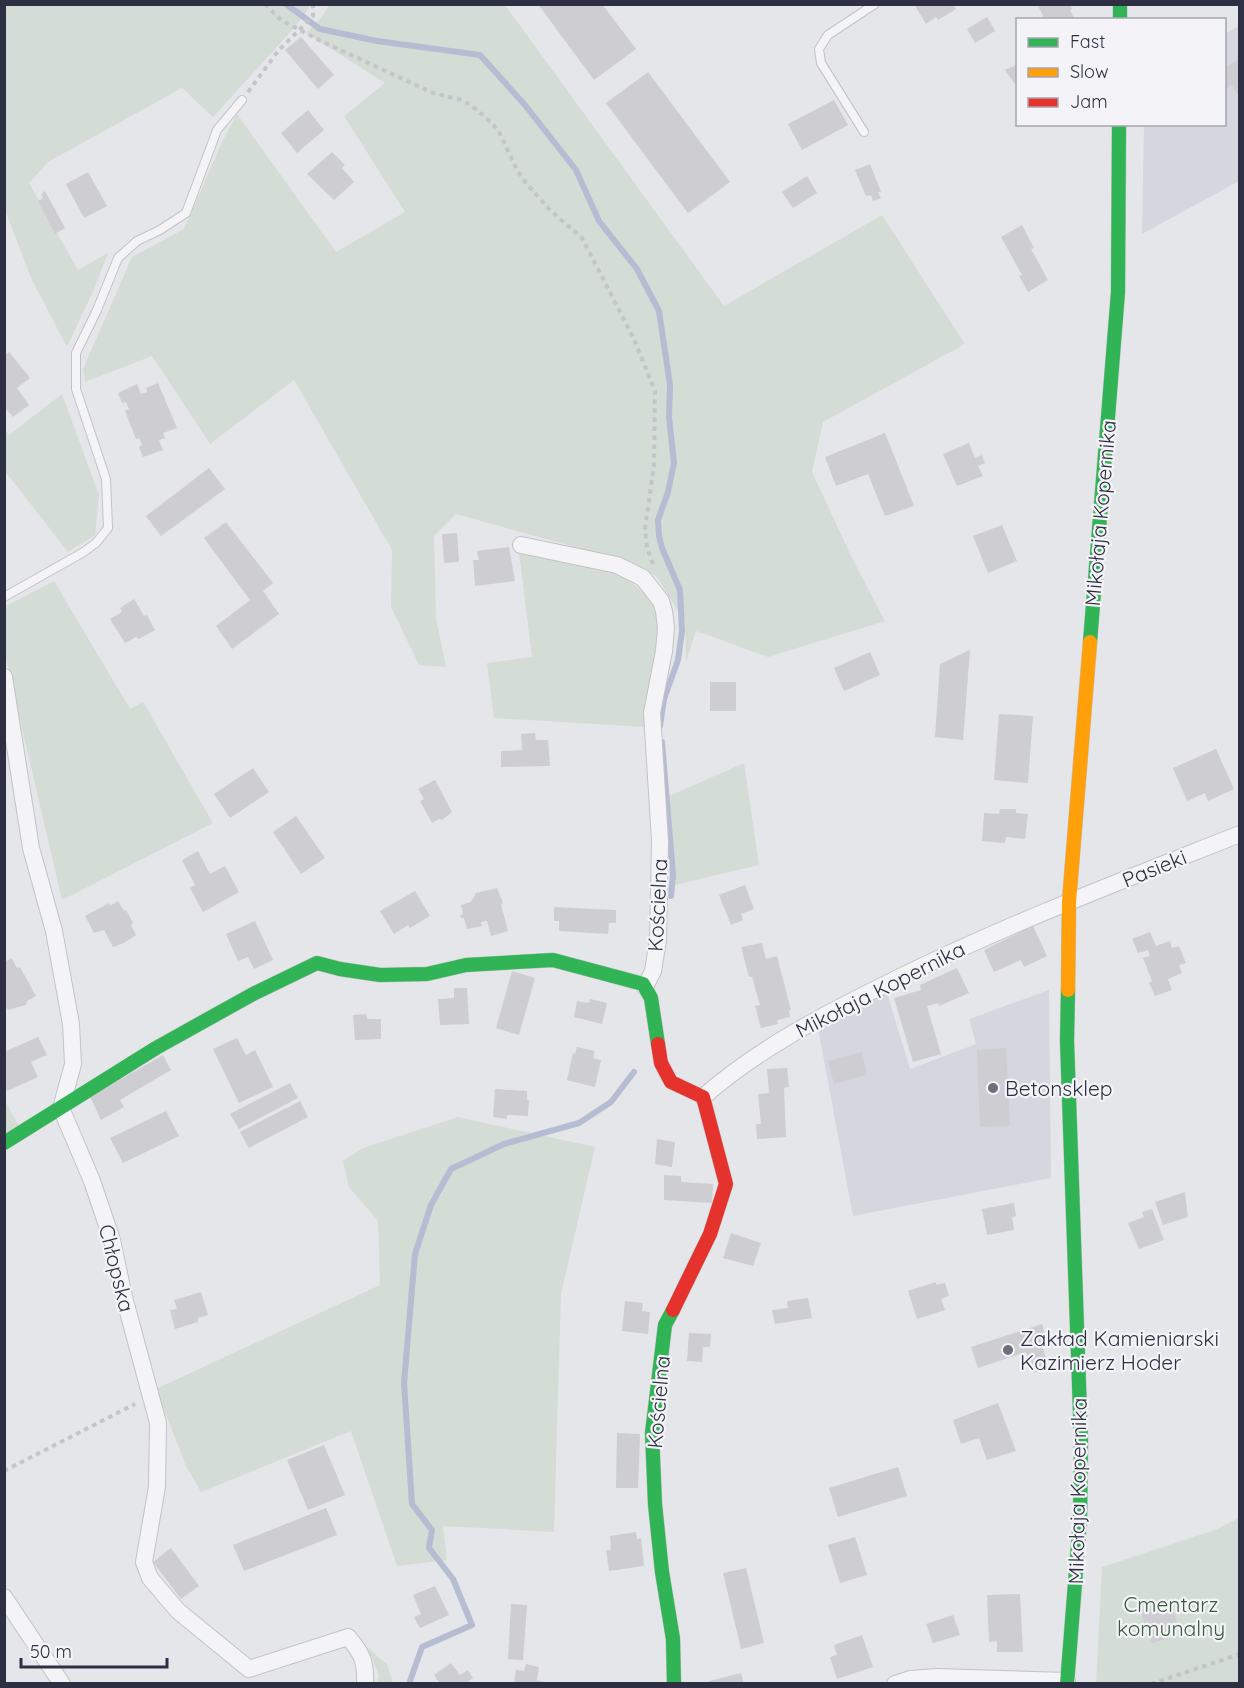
<svg xmlns="http://www.w3.org/2000/svg" width="1244" height="1688" viewBox="0 0 1244 1688" font-family="Quicksand,sans-serif">
<style>
.built{fill:#d6d7de}
.green{fill:#d4dcd6}
.lines{fill:none;stroke-linecap:round;stroke-linejoin:round}
.stream{stroke:#b6bcd2;stroke-width:6}
.building{fill:#cdcdd2}
.lane-casing{stroke:#c2c3c6;stroke-width:10}
.street-casing{stroke:#c2c3c6;stroke-width:18}
.fast-casing{stroke:#c2c3c6;stroke-width:15}
.slow-casing{stroke:#c2c3c6;stroke-width:15}
.jam-casing{stroke:#c2c3c6;stroke-width:15}
.path{stroke:#c4c4c9;stroke-width:4;stroke-dasharray:4.5 4.5;stroke-linecap:butt}
.lane{stroke:#f4f4f6;stroke-width:8}
.street{stroke:#f4f4f6;stroke-width:16}
.fast{stroke:#30b455;stroke-width:14}
.slow{stroke:#ff9f0a;stroke-width:14}
.jam{stroke:#e5322d;stroke-width:14}
.poi-dot{fill:#6d6f7d;stroke:#f4f4f8;stroke-width:2}
.labels{text-anchor:middle;dominant-baseline:central;stroke-width:4.5;stroke-linejoin:round;paint-order:stroke}
.street-label{font-size:21px;fill:#2d2f42;stroke:#f4f4f8}
.poi-label{font-size:21px;fill:#2d2f42;stroke:#f4f4f8;text-anchor:start}
.park-label{font-size:21px;fill:#3b5c3e;stroke:#f4f4f8}
</style>
<rect width="100%" height="100%" fill="#e5e6ea"/>
<g class="built">
<path d="M1239 26V181L1142 234 1144 125 1224 124 1225 34Z"/>
<path d="M1049 990 1051 1178 853 1216 818 1028 887 993 910 1069 976 1044 969 1019Z"/>
</g>
<g class="green">
<path d="M330 4 505 5 724 306 882 215 965 344 823 422 812 472 852 558 885 621 768 657 696 631 686 662 685 622 657 577 636 564 456 514 434 536 436 618 446 667 419 665 391 607 392 550 294 380 210 444 152 356 85 382 83 369 132 257 184 229 222 142 237 114 336 252 405 212 344 116 385 83 306 33 320 19Z"/>
<path d="M4 5H311L295 27 213 117 182 88 48 162 29 183 78 270 108 253 95 287 67 347 32 280 5 210Z"/>
<path d="M62 394 99 495 95 535 68 552 5 471V430L9 435Z"/>
<path d="M519 552 621 574 655 602 662 619 644 727 494 718 487 663 532 657Z"/>
<path d="M54 581 130 709 143 702 213 823 62 900 5 655 4 607Z"/>
<path d="M744 763 759 865 675 885 667 797Z"/>
<path d="M4 1099 21 1129 4 1139Z"/>
<path d="M458 1117 595 1147 561 1294 554 1532 443 1526 447 1560 397 1566 351 1431 201 1492 186 1466 156 1389 380 1285 378 1221 349 1187 343 1161 363 1148Z"/>
<path d="M1239 1518V1683L1130 1684 1129 1681 1120 1683 1096 1684 1102 1567 1215 1530Z"/>
<path d="M368 1648 387 1664 393 1683H377L379 1675Z"/>
</g>
<g class="lines">
<g class="stream">
<path d="M286 4 320 29 377 41 480 55 525 105 576 170 599 221 637 269 659 311 670 385 669 417 674 463 668 492 658 520 659 536 662 548 680 590 682 631 678 660 664 699 660 726"/>
<path d="M662 742 673 875 671 896"/>
<path d="M409 1684 422 1647 472 1625 453 1579 429 1548 432 1530 412 1504 404 1383 415 1254 431 1205 451 1169 504 1144 579 1123 611 1102 634 1072"/>
</g>
</g>
<g class="building">
<path d="M538 4H602L636 49 594 80Z"/>
<path d="M914 4H953L956 9 938 20 936 17 926 24Z"/>
<path d="M1037 4H1070L1072 9 1070 10 1074 18 1045 20Z"/>
<path d="M987 17 995 31 975 43 967 29Z"/>
<path d="M301 37 334 75 318 89 285 50Z"/>
<path d="M1240 59V98L1232 85 1224 90V68Z"/>
<path d="M1018 64V83L1015 84 1005 70Z"/>
<path d="M648 72 730 182 688 213 606 103Z"/>
<path d="M834 100 848 125 802 150 788 124Z"/>
<path d="M308 110 324 130 297 153 281 133Z"/>
<path d="M332 152 345 165 342 168 354 182 334 200 307 174Z"/>
<path d="M870 164 881 192H878L881 198 873 201 871 195 866 196 855 170Z"/>
<path d="M88 172 107 206 84 218 66 184Z"/>
<path d="M807 176 817 193 793 208 782 192Z"/>
<path d="M45 191 65 228 55 234 38 201 43 198 41 194Z"/>
<path d="M1022 225 1034 248 1031 249 1048 280 1028 292 1019 276 1022 275 1001 237Z"/>
<path d="M9 352 30 378 17 388 29 405 13 417 4 407V355Z"/>
<path d="M158 383 177 428 163 433 165 438 159 440 163 450 143 457 139 447 142 445 139 438 136 439 125 411 129 409 126 402 122 403 118 393 137 384 141 394 147 392 146 388Z"/>
<path d="M885 433 914 506 885 516 868 474 836 486 825 457Z"/>
<path d="M969 443 975 458 982 455 985 463 978 466 983 476 957 486 943 454Z"/>
<path d="M209 468 225 489 161 536 146 516Z"/>
<path d="M226 522 273 583 263 591 279 614 232 649 216 626 250 600 204 538Z"/>
<path d="M1002 525 1017 561 988 573 973 536Z"/>
<path d="M457 533 459 562 444 563 442 534Z"/>
<path d="M509 547 515 581 475 586 473 560H479L477 551Z"/>
<path d="M134 599 144 616 147 615 155 630 139 639 136 637 125 643 110 619 122 612 120 608Z"/>
<path d="M970 650 963 740 935 737 940 664Z"/>
<path d="M870 652 880 675 844 691 834 668Z"/>
<rect x="710" y="682" width="26" height="29"/>
<path d="M999 714 1033 716 1028 783 994 780Z"/>
<path d="M535 733 536 740H548L550 766 501 767V751L522 750 521 734Z"/>
<path d="M1216 749 1234 789 1208 801 1205 793 1187 801 1173 768Z"/>
<path d="M253 768 269 792 230 818 214 794Z"/>
<path d="M435 780 452 812 442 820 439 819 432 823 420 801 424 799 418 789Z"/>
<path d="M1000 809H1016V813L1028 814 1025 839 1006 837 1005 843 982 841 984 813 999 814Z"/>
<path d="M296 816 325 858 301 874 273 832Z"/>
<path d="M198 851 210 874 225 866 239 892 203 912 190 888 195 885 182 860Z"/>
<path d="M745 885 754 909 741 914 743 920 731 925 719 895Z"/>
<path d="M497 888 503 903 501 904 508 931 491 936 487 921 481 922 482 926 467 929 464 918H461L460 915 463 914 461 905 471 902 476 893Z"/>
<path d="M415 891 430 916 410 928 408 925 394 934 380 911Z"/>
<path d="M118 901 124 911 126 910 133 923 131 925 136 935 124 943 113 947 104 930 94 933 85 916 109 903 110 906Z"/>
<path d="M554 907 616 910V923H609L608 934 559 931V921H554Z"/>
<path d="M255 921 273 960 254 969 248 957 238 961 226 934Z"/>
<path d="M1033 926 1047 956 1024 967 1021 960 994 972 984 950Z"/>
<path d="M1150 932 1156 946 1170 941 1172 948 1179 946 1186 963 1179 965 1182 973 1168 979 1172 990 1155 996 1149 983 1152 981 1143 958 1150 956 1148 950 1138 953 1132 939Z"/>
<path d="M762 943 766 959 777 956 791 1010H789L790 1017 777 1020 778 1024 761 1028 755 1006 760 1005 752 977H749L741 947Z"/>
<path d="M12 958 17 968 20 967 36 996 27 1001 26 1005 8 1010 4 1004V962Z"/>
<path d="M957 968 969 993 939 1006 938 1003 927 1006 941 1054 913 1062 894 998 921 990 920 985Z"/>
<path d="M512 971 535 978 519 1035 496 1028Z"/>
<path d="M454 988H467L469 1024 440 1025 438 999 454 998Z"/>
<path d="M590 999 607 1003 602 1024 574 1017 577 1001 589 1003Z"/>
<path d="M366 1014 367 1019H381V1039L355 1040 353 1015Z"/>
<path d="M38 1037 47 1055 31 1062 38 1077 7 1091 4 1085V1052Z"/>
<path d="M237 1038 246 1055 255 1050 273 1087 239 1103 213 1049Z"/>
<path d="M577 1047 595 1051 593 1058 601 1060 595 1087 567 1080 573 1053 575 1054Z"/>
<path d="M1006 1048 1010 1126 980 1127 977 1050Z"/>
<path d="M862 1052 867 1075 834 1084 828 1061Z"/>
<path d="M163 1055 171 1070 120 1100 124 1107 101 1120 90 1097Z"/>
<path d="M787 1068 789 1087 784 1088 786 1137 757 1139 756 1124H761L758 1094 769 1093 767 1069Z"/>
<path d="M290 1083 298 1098 239 1129 230 1114Z"/>
<path d="M495 1089 527 1091V1100H529L528 1116 507 1115V1119L493 1117Z"/>
<path d="M300 1101 308 1117 249 1148 240 1132Z"/>
<path d="M166 1111 179 1136 123 1163 110 1138Z"/>
<path d="M657 1139 675 1142 672 1167 655 1164Z"/>
<path d="M664 1175 681 1176V1182L713 1184 712 1203 664 1200Z"/>
<path d="M1185 1192 1188 1217 1163 1225 1155 1202Z"/>
<path d="M1014 1203 1016 1216 1012 1217 1014 1230 987 1235 982 1209Z"/>
<path d="M1152 1209 1164 1240 1139 1249 1128 1223 1144 1217 1142 1212Z"/>
<path d="M731 1233 761 1243 753 1266 723 1258Z"/>
<path d="M936 1282V1285L945 1283 949 1296 941 1299 945 1310 917 1319 908 1291Z"/>
<path d="M201 1292 208 1315 198 1318V1322L175 1329 170 1310 177 1309 174 1300Z"/>
<path d="M808 1298 812 1318 775 1324 772 1310 788 1308 787 1301Z"/>
<path d="M625 1301 643 1303 642 1311 650 1312 648 1334 622 1331Z"/>
<path d="M1042 1324 1048 1346 1043 1347 1048 1369 1033 1373 1026 1352 978 1368 971 1347Z"/>
<path d="M689 1333 711 1334 710 1347H703L702 1362 687 1361Z"/>
<path d="M998 1403 1016 1451 987 1460 979 1438 961 1444 953 1420Z"/>
<path d="M617 1433 640 1434 638 1488H616Z"/>
<path d="M324 1445 345 1495 308 1510 287 1460Z"/>
<path d="M898 1467 907 1496 838 1517 829 1488Z"/>
<path d="M326 1508 337 1535 244 1571 233 1545Z"/>
<path d="M636 1532 637 1539 641 1538 644 1566 609 1571 606 1550H611L610 1536Z"/>
<path d="M855 1537 867 1575 840 1583 828 1545Z"/>
<path d="M171 1548 199 1586 181 1599 153 1562Z"/>
<path d="M746 1568 764 1643 741 1649 723 1573Z"/>
<path d="M435 1586 449 1615 420 1628 414 1617 421 1614 413 1595Z"/>
<path d="M1020 1594 1023 1652H997V1641L989 1642 987 1595Z"/>
<path d="M1170 1600 1177 1622 1166 1626 1169 1638 1152 1643 1140 1610Z"/>
<path d="M511 1604 527 1605 523 1660 508 1659Z"/>
<path d="M953 1615 960 1635 933 1643 926 1624Z"/>
<path d="M862 1635 873 1667 837 1679 830 1657 837 1655 834 1645Z"/>
<path d="M451 1663 460 1675 468 1670 473 1678 465 1684H440L434 1675Z"/>
<path d="M526 1664 539 1667 537 1680 551 1684H514L516 1670 524 1671Z"/>
<path d="M741 1673 744 1684H704L709 1681Z"/>
</g>
<g class="lines">
<g class="lane-casing">
<g id="lane">
<path d="M864 132 821 63 819 49 828 35 875 4"/>
<path d="M4 597 82 553 96 543 108 528 106 479 76 389V353L97 310 118 258 137 241 160 230 186 213 217 130 242 100"/>
</g>
</g>
<g class="street-casing">
<g id="street">
<path d="M521 545 617 565 643 578 661 601 664 611 666 628 664 651 652 713 660 841 658 940 653 971 645 987"/>
<path d="M4 677 31 848 54 931 71 1024 73 1064 61 1108 92 1181 112 1240 124 1297 158 1423 157 1487 144 1562 150 1578 178 1611 249 1669 348 1637C362 1653 366 1662 365 1684"/>
<path d="M703 1097C758 1049 823 1015 888 983 1002 926 1121 881 1240 834"/>
<path d="M4 1597 62 1684"/>
<path d="M895 1684 910 1679 937 1677 1067 1681"/>
</g>
</g>
<g class="fast-casing">
<g id="fast">
<path d="M1120 4V20"/>
<path d="M1090 642 1118 292 1119 124"/>
<path d="M4 1143 156 1048 253 994 317 963 340 969 380 975 427 974 466 965 553 960 643 984 651 998 658 1044"/>
<path d="M673 1310 665 1325 652 1433 655 1504 662 1572 673 1639 674 1684"/>
<path d="M1067 1684 1080 1520 1081 1441 1067 1041 1068 990"/>
</g>
</g>
<g class="slow-casing">
<path id="slow" d="M1068 990 1069 902 1090 642"/>
</g>
<g class="jam-casing">
<path id="jam" d="M658 1044 661 1063 671 1082 703 1097 726 1184 710 1234 673 1310"/>
</g>
<g class="path">
<path d="M265 4 281 20 321 41 433 93 461 100 471 105 493 124 499 132 518 172 526 183 550 210 582 238 633 337 655 391 654 466 645 528 647 548 653 564"/>
<path d="M248 92 278 51 313 16V4"/>
<path d="M4 1471 135 1404"/>
<path d="M1151 1684 1240 1654"/>
</g>
<use href="#lane" class="lane"/>
<use href="#street" class="street"/>
<use href="#fast" class="fast"/>
<use href="#slow" class="slow"/>
<use href="#jam" class="jam"/>
</g>
<g class="poi-dot">
<circle cx="993" cy="1088" r="6"/>
<circle cx="1008" cy="1350" r="6"/>
</g>
<g class="labels">
<g class="street-label">
<text transform="translate(1100 513) rotate(-85)">Mikołaja Kopernika</text>
<text transform="translate(1154 868) rotate(-22)">Pasieki</text>
<text transform="translate(657 905) rotate(-87)">Kościelna</text>
<text transform="translate(880 989) rotate(-27)">Mikołaja Kopernika</text>
<text transform="translate(117 1268) rotate(76)">Chłopska</text>
<text transform="translate(658 1402) rotate(-85)">Kościelna</text>
<text transform="translate(1077 1491) rotate(-89)">Mikołaja Kopernika</text>
</g>
<g class="poi-label">
<text x="1005" y="1088">Betonsklep</text>
<text x="1020" y="1338">Zakład Kamieniarski<tspan x="1020" dy="24">Kazimierz Hoder</tspan></text>
</g>
<g class="park-label">
<text x="1171" y="1604">Cmentarz<tspan x="1171" dy="24">komunalny</tspan></text>
</g>
</g>
<rect width="1244" height="1688" fill="none" stroke="#2d2f42" stroke-width="12"/>
<rect x="1016" y="18" width="210" height="108" fill="#f4f4f8" stroke="#a4a5af" stroke-width="1.5"/>
<rect x="1028" y="38" width="30" height="9" fill="#30b455" stroke="#a4a5af" stroke-width="1.5"/>
<text x="1070" y="48" font-size="18" fill="#2d2f42">Fast</text>
<rect x="1028" y="68" width="30" height="9" fill="#ff9f0a" stroke="#a4a5af" stroke-width="1.5"/>
<text x="1070" y="78" font-size="18" fill="#2d2f42">Slow</text>
<rect x="1028" y="98" width="30" height="9" fill="#e5322d" stroke="#a4a5af" stroke-width="1.5"/>
<text x="1070" y="108" font-size="18" fill="#2d2f42">Jam</text>
<path d="M21 1658v9h146v-9" fill="none" stroke="#2d2f42" stroke-width="3"/>
<text x="30" y="1658" font-size="18" fill="#2d2f42" stroke="#f4f4f8" stroke-width="4.5" paint-order="stroke">50 m</text>
</svg>
